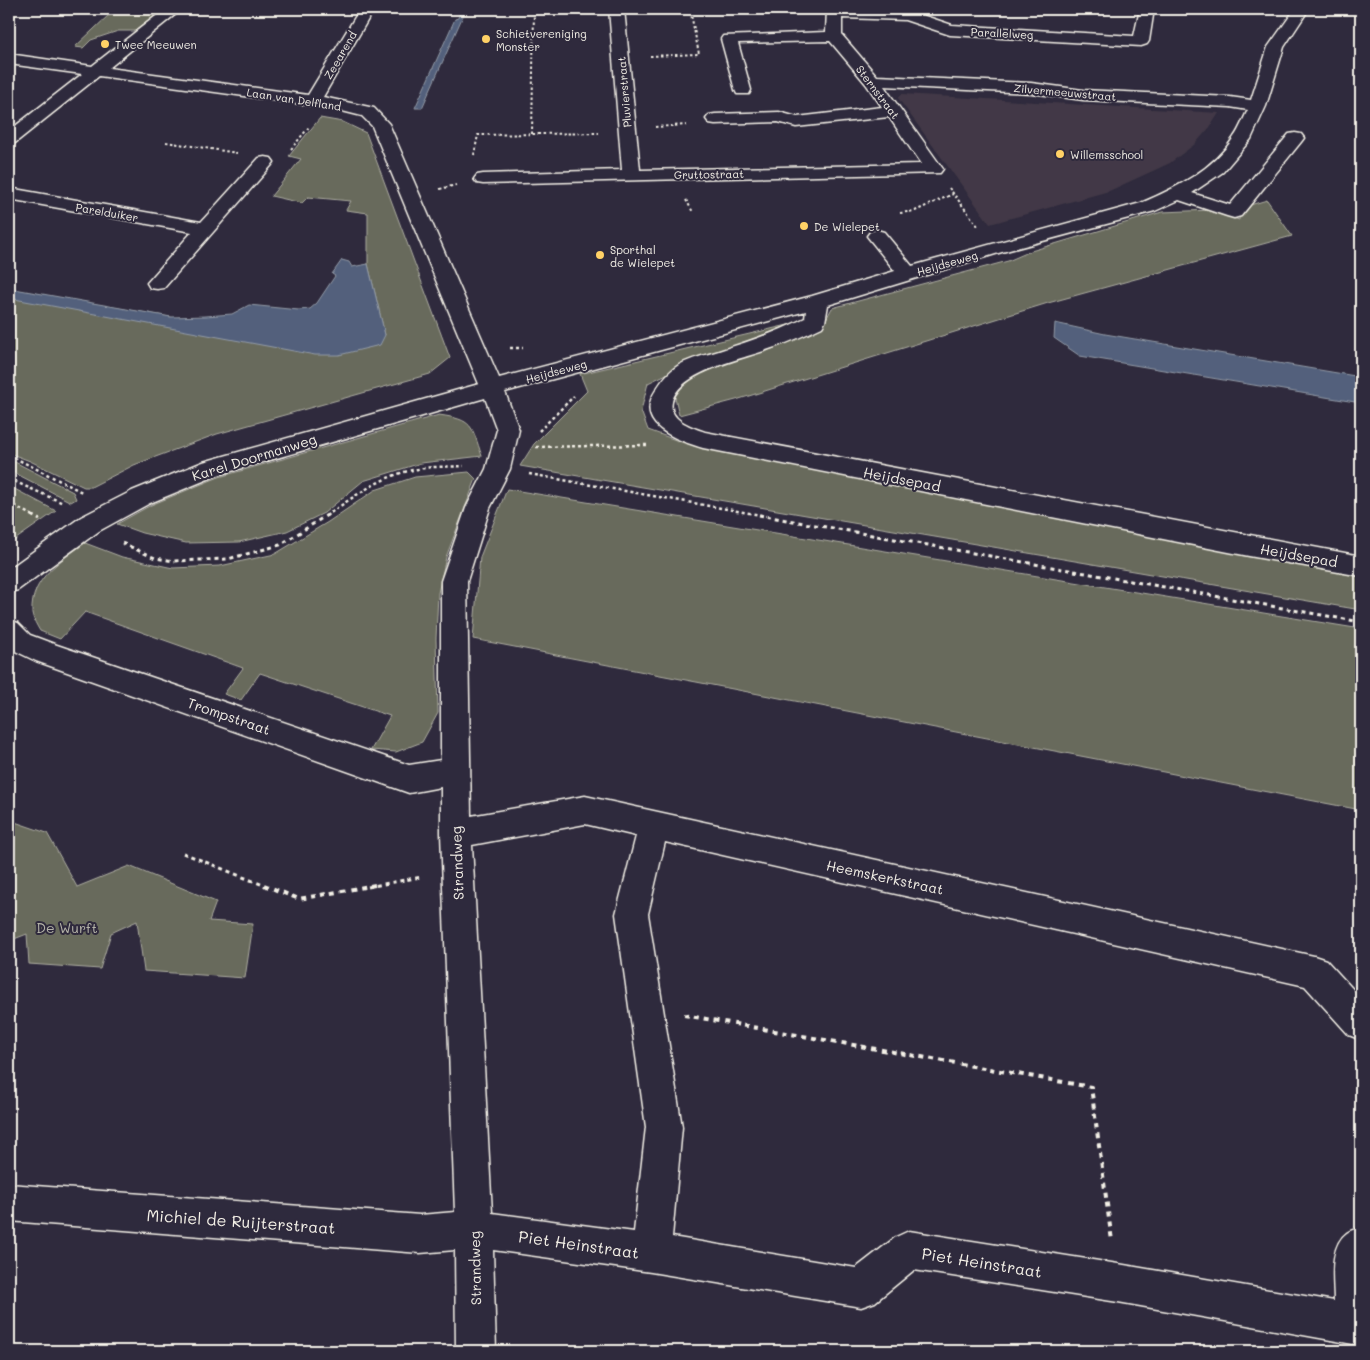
<svg xmlns="http://www.w3.org/2000/svg" width="1370" height="1360" viewBox="0 0 1370 1360" font-family="Mali,sans-serif">
<style>
.built{fill:#423946}
.green{fill:#686a5b;stroke:#aeaea2}
.water{fill:#53617c;stroke:#939ba7}
.lines{fill:none;stroke-linecap:round;stroke-linejoin:round}
.minor-casing{stroke:#f4f1e8;stroke-width:3}
.path-far3{stroke:#f4f1e8;stroke-width:2;stroke-dasharray:2.5 2.5;stroke-linecap:butt}
.path-far2{stroke:#f4f1e8;stroke-width:2.5;stroke-dasharray:3 3;stroke-linecap:butt}
.path-far1{stroke:#f4f1e8;stroke-width:3;stroke-dasharray:4 4;stroke-linecap:butt}
.path{stroke:#f4f1e8;stroke-width:4;stroke-dasharray:5 5;stroke-linecap:butt}
.minor{fill:#2f2a3d;fill-rule:evenodd}
.poi-dot{fill:#ffd166;stroke:#2f2a3d;stroke-width:2}
.labels{text-anchor:middle;dominant-baseline:central;stroke-width:4;stroke-linejoin:round;paint-order:stroke}
.far-poi-label{font-size:11px;fill:#f4f1e8;stroke:#2f2a3d;text-anchor:start}
.far-street-label{font-size:11px;fill:#f4f1e8;stroke:#2f2a3d}
.street-label{font-size:14px;fill:#f4f1e8;stroke:#2f2a3d}
.park-label{font-size:14px;fill:#b5b4a9;stroke:#2f2a3d}
.near-street-label{font-size:16px;fill:#f4f1e8;stroke:#2f2a3d}
</style>
<rect width="100%" height="100%" fill="#2f2a3d"/>
<filter id="ink" filterUnits="userSpaceOnUse"><feTurbulence type="fractalNoise" baseFrequency=".02" numOctaves="2"/><feDisplacementMap in="SourceGraphic" scale="10" xChannelSelector="R" yChannelSelector="G"/><feConvolveMatrix kernelMatrix="1 2 1 2 8 2 1 2 1" color-interpolation-filters="sRGB"/></filter>
<g filter="url(#ink)">
<path class="built" d="M902 94 1219 113 1210 127 1195 144 1170 163 1109 191 990 224 898 98Z"/>
<g class="green">
<path d="M100 9H164L135 31H118L91 40 83 48 75 47 111 13 98 10Z"/>
<path d="M320 118 343 122 366 133 450 358 430 374 217 434 134 465 91 487H84L30 461 9 453V289L187 320 385 335 368 264V213L346 210 351 201 308 197 302 203 271 196 301 159 289 156Z"/>
<path d="M1267 200 1292 236 1048 303 736 400 679 415 675 397 685 382 705 369 823 325 832 308 1008 261 1031 251 1162 212 1212 210 1239 220 1240 208Z"/>
<path d="M792 324 681 367 648 383 641 411 648 430 684 443 723 451 1361 568V610L520 466 534 444 587 391 580 374Z"/>
<path d="M439 415C474 420 471 425 482 456L421 463 363 481 324 513 287 531 239 542 186 543 142 533 117 524 151 505 219 477Z"/>
<path d="M9 459 73 492 76 499 71 502 9 470Z"/>
<path d="M469 472 476 479 446 557 438 593 436 639 438 713 422 742 396 752 371 750 390 716 260 673 241 700 224 694 243 668 85 612 60 639 40 631C37 626 33 619 32 613 30 578 61 561 85 543L122 557 173 568 220 566 275 554 328 522 375 490 415 477Z"/>
<path d="M9 486 56 511 9 544Z"/>
<path d="M507 489 1361 629V810L473 639 480 557Z"/>
<path d="M9 820 47 833 77 887 129 866 216 902 209 921 253 924 245 978 144 971 137 921 111 933 100 969 29 964 27 934 9 941Z"/>
</g>
<g class="water">
<path d="M459 9H466L422 108H415L455 19 458 18 461 10Z"/>
<path d="M342 260 349 262 352 267 368 264 385 335 380 345 339 355H315L9 298V288L171 317 206 316 232 314 249 305 299 310 310 309 317 303 335 276 332 274Z"/>
<path d="M1055 323 1105 334 1361 377V403L1080 356 1054 338Z"/>
</g>
<g class="lines">
<g class="minor-casing">
<g id="minor">
<path d="M165 9H182L109 68 308 95 360 9H374L323 97 374 108 389 124 499 378 812 296 895 271 867 236 870 232 877 230 884 232 912 266 1141 203C1176 188 1213 170 1234 137 1240 129 1243 119 1248 110L1230 107 1083 100 1031 93 884 86 943 169 940 173 483 184 477 183 474 179 477 175 483 174 622 170 609 9H624L640 170 921 164 889 117 796 127 778 122 715 124 709 123 706 119 709 115 715 114 779 112 797 117 882 107 866 84 830 41 738 43 751 90 749 94H737L735 90 721 39 723 36 826 32 827 9 907 10 952 25 1134 36 1140 9H1154L1149 41 1147 44 1141 46 950 35 905 20 842 18V35L877 76 1031 83 1083 90 1230 97 1251 100 1268 47 1295 9H1309L1284 47 1266 106 1251 139 1223 172 1192 193 1230 205 1289 134 1295 133 1301 134 1304 138 1301 142 1241 216 1234 218 1227 216 1179 200 1155 211 1002 252 828 305 825 322 822 327C805 335 788 343 769 349 743 359 679 371 672 402 668 420 691 427 705 432L1361 556V576L1249 556 703 448C676 440 633 425 656 390 662 380 669 371 679 365 692 358 706 355 719 351 748 342 778 332 805 318L806 311 505 392 519 430 510 469 490 508 467 581 471 816 585 796 1314 956 1326 960 1361 998V1040L1349 1035 1305 986 665 842 648 914 682 1127 672 1237 856 1268 896 1237 909 1231 1118 1264 1334 1301C1334 1281 1328 1247 1347 1233 1351 1230 1356 1229 1361 1227V1340L1353 1344 1118 1302 914 1270 875 1302 861 1307 651 1272 493 1250 496 1351H456L455 1250 420 1253 9 1221V1184L420 1215 455 1212 441 833V787L409 793 36 661 9 648V620L18 623 30 635 54 644 409 765 441 760V581L466 508 486 469 497 430 485 398 218 475 150 503 99 531 18 590 9 593V569L81 517 132 491 203 462 479 384 372 126 362 116 330 108 99 76 15 143 9 144V131L82 74 9 64V54L92 66ZM585 824 636 836 616 914 646 1127 634 1232 492 1213 472 845Z"/>
<path d="M265 157 271 158 274 162 271 166 164 288 157 289 150 288 147 283 192 232 9 199V188L201 222 259 158Z"/>
</g>
</g>
<g class="path-far3">
<path d="M650 56 699 54 690 9"/>
<path d="M655 127 687 125"/>
<path d="M532 134 534 9"/>
<path d="M166 142 237 153"/>
<path d="M291 149 309 127"/>
<path d="M474 155 478 135 599 133"/>
<path d="M949 188 978 226"/>
<path d="M440 189 456 185"/>
<path d="M686 200 693 212"/>
<path d="M900 213 915 211 953 194"/>
</g>
<g class="path-far2">
<path d="M510 348H523"/>
<path d="M539 431 574 396"/>
<path d="M536 447 647 445"/>
<path d="M9 455 82 492"/>
<path d="M529 474 766 516"/>
<path d="M9 479 63 503"/>
<path d="M9 503 33 516"/>
<path d="M326 516C353 497 384 474 418 469 433 466 449 467 464 466"/>
</g>
<g class="path-far1">
<path d="M31 515 40 520"/>
<path d="M759 515 1361 622"/>
<path d="M122 543 155 558 174 561 228 559 280 545 327 515"/>
<path d="M183 853 268 887"/>
<path d="M368 887 421 877"/>
</g>
<g class="path">
<path d="M264 885 299 899 375 885"/>
<path d="M684 1015 1091 1087 1112 1241"/>
</g>
<use href="#minor" class="minor"/>
</g>
</g>
<g class="poi-dot">
<circle cx="486" cy="39" r="5"/>
<circle cx="105" cy="44" r="5"/>
<circle cx="1060" cy="154" r="5"/>
<circle cx="804" cy="226" r="5"/>
<circle cx="600" cy="255" r="5"/>
</g>
<g class="labels">
<g class="far-poi-label">
<text x="496" y="33">Schietvereniging<tspan x="496" dy="13">Monster</tspan></text>
<text x="115" y="44">Twee Meeuwen</text>
<text x="1070" y="154">Willemsschool</text>
<text x="814" y="226">De Wielepet</text>
<text x="610" y="249">Sporthal<tspan x="610" dy="13">de Wielepet</tspan></text>
</g>
<g class="far-street-label">
<text transform="translate(1002 33) rotate(3)">Parallelweg</text>
<text transform="translate(340 55) rotate(-60)">Zeearend</text>
<text transform="translate(624 92) rotate(-95)">Pluvierstraat</text>
<text transform="translate(878 92) rotate(53)">Sternstraat</text>
<text transform="translate(1065 92) rotate(5)">Zilvermeeuwstraat</text>
<text transform="translate(294 99) rotate(9)">Laan van Delfland</text>
<text transform="translate(709 174) rotate(-1)">Gruttostraat</text>
<text transform="translate(107 212) rotate(10)">Parelduiker</text>
<text transform="translate(947 263) rotate(-16)">Heijdseweg</text>
<text transform="translate(556 371) rotate(-15)">Heijdseweg</text>
</g>
<g class="street-label">
<text transform="translate(254 457) rotate(-17)">Karel Doormanweg</text>
<text transform="translate(902 479) rotate(11)">Heijdsepad</text>
<text transform="translate(1299 555) rotate(10)">Heijdsepad</text>
<text transform="translate(229 716) rotate(19)">Trompstraat</text>
<text transform="translate(457 863) rotate(-92)">Strandweg</text>
<text transform="translate(885 877) rotate(12)">Heemskerkstraat</text>
<text transform="translate(475 1268) rotate(-91)">Strandweg</text>
</g>
<g class="park-label">
<text x="67" y="927">De Wurft</text>
</g>
<g class="near-street-label">
<text transform="translate(241 1221) rotate(4)">Michiel de Ruijterstraat</text>
<text transform="translate(579 1244) rotate(8)">Piet Heinstraat</text>
<text transform="translate(982 1262) rotate(9)">Piet Heinstraat</text>
</g>
</g>
<rect width="1370" height="1360" fill="none" stroke="#2f2a3d" stroke-width="30"/>
<rect x="15" y="15" width="1340" height="1330" fill="none" stroke="#f4f1e8" stroke-width="2" filter="url(#ink)"/>
</svg>
